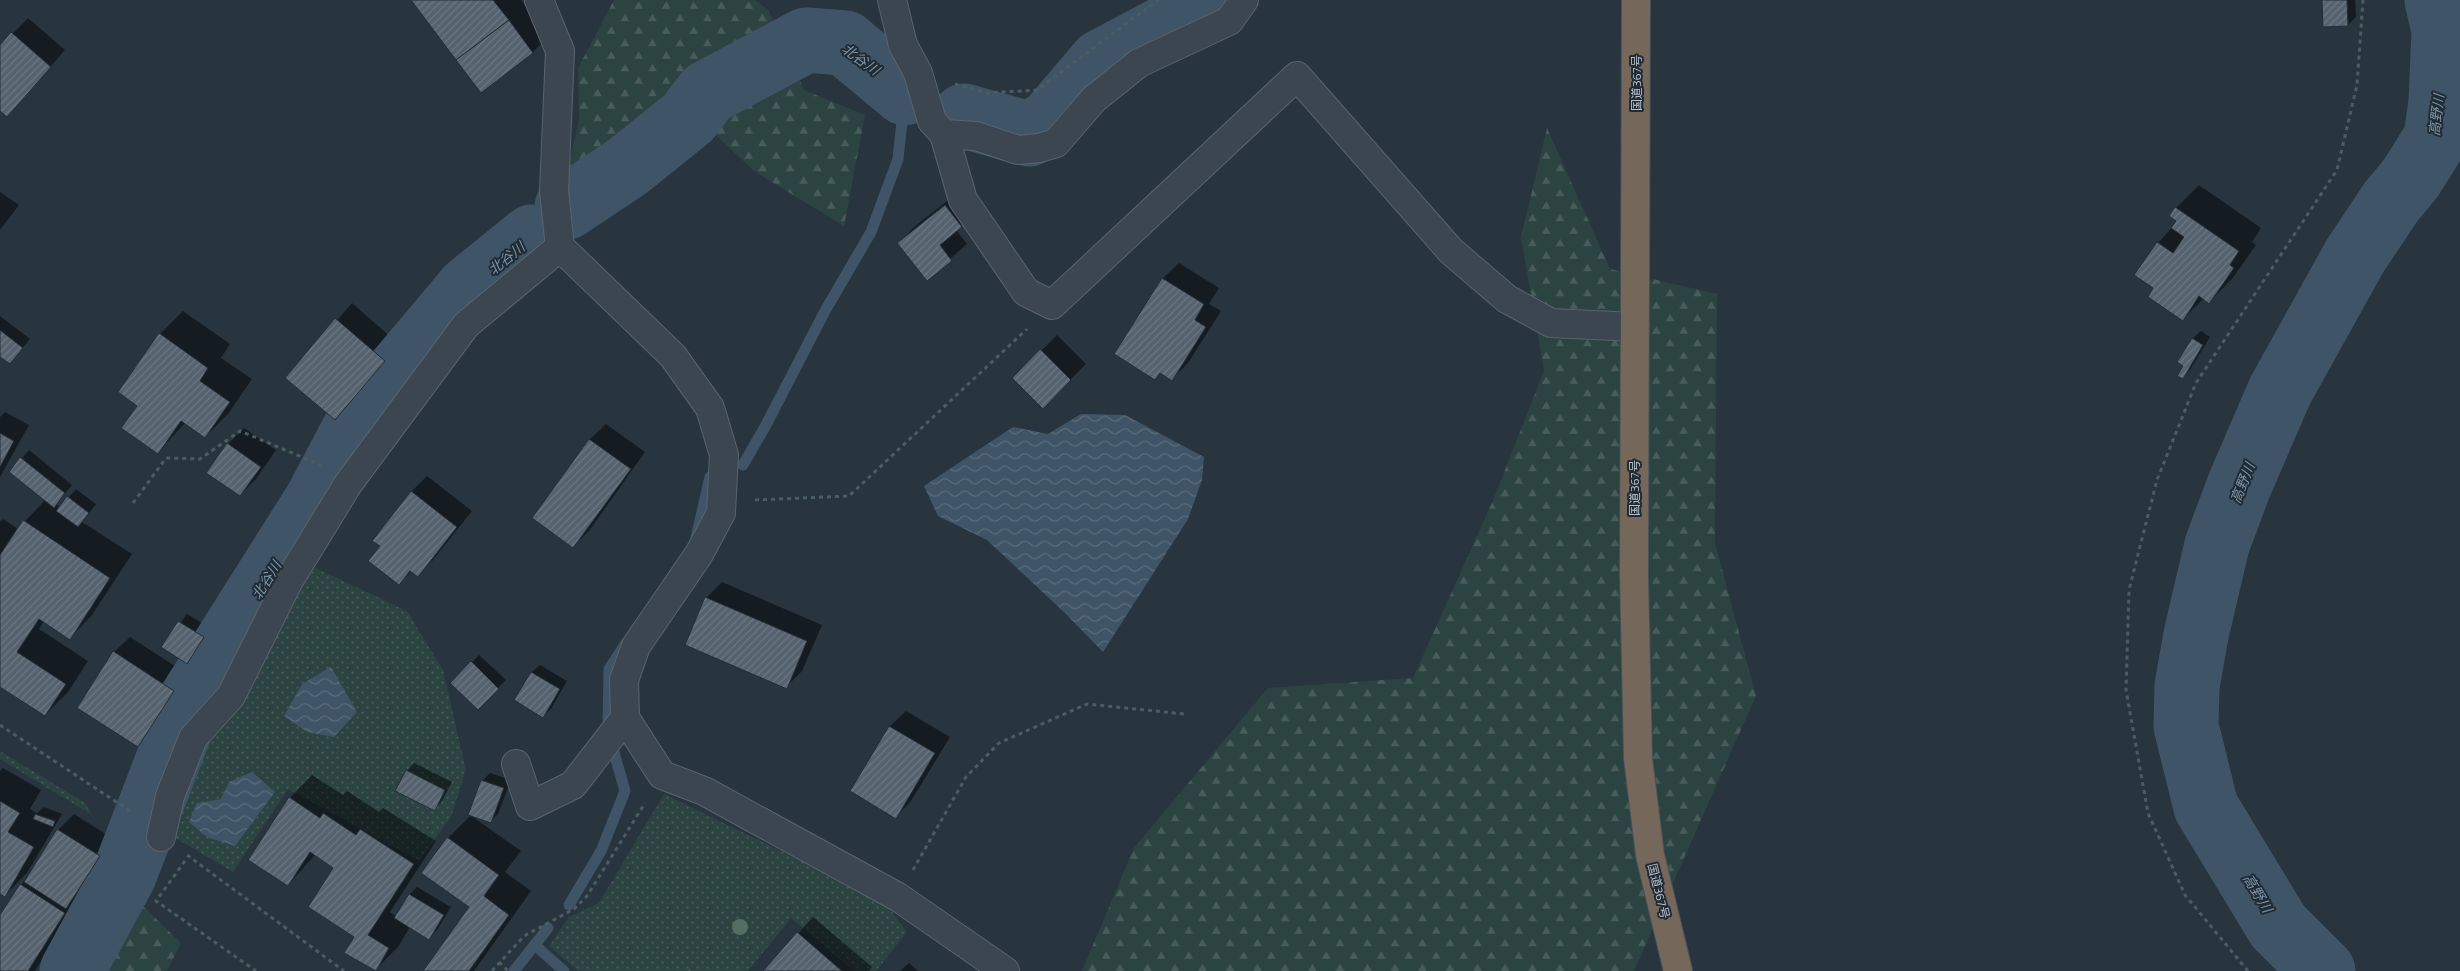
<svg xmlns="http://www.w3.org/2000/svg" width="2460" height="971" viewBox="0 0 2460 971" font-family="'Titillium Web','Noto Sans JP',sans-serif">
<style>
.forest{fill:url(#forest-firs)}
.garden{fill:url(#garden-dots)}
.water{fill:url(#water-waves)}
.shadow{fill:#0007}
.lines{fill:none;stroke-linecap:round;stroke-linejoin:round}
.stream{stroke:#3f5567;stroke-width:11}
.river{stroke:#3f5567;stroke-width:65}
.building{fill:url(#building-hatch);stroke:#232d37}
.minor-casing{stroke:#5a646d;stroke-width:30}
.highway-casing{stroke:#47515a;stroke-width:30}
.path{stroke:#4a5e5f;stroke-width:3;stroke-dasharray:4 4;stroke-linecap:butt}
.minor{stroke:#3c4650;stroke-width:28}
.highway{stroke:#756759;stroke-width:28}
.tree{fill:#546f61}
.labels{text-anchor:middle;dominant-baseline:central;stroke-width:4;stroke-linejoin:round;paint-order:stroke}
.street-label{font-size:12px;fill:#b8c1ca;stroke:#212b35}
.water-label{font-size:14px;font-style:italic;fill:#7b96aa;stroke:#212b35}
</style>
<defs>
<pattern id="forest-firs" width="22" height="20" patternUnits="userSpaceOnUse" patternTransform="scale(1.25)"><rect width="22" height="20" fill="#2b4341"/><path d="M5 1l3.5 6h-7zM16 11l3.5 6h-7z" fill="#485c5b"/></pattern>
<pattern id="garden-dots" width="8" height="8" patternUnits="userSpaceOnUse" patternTransform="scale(1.25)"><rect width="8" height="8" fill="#2b4341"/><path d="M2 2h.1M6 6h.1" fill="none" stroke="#485c5b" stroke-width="1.8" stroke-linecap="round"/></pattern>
<pattern id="water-waves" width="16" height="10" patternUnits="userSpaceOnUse" patternTransform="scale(1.25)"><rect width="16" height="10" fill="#3f5567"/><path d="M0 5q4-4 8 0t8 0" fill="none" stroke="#596c7b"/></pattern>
<pattern id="building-hatch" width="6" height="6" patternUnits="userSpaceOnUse" patternTransform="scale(1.25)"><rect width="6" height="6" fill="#56636f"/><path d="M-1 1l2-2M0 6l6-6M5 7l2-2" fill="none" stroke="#6c7882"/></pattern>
</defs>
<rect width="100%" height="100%" fill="#28353f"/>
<g class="forest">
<path d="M614 0H755L769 11 804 90 865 115 844 226 754 171 700 120 578 188 567 176 579 118 578 68Z"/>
<path d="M1547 128 1610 269 1717 294 1715 543 1756 696 1634 971H1082L1134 848 1268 688 1413 678 1494 498 1544 371 1521 237Z"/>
<path d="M144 907 181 943 167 971H98L133 908Z"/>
</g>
<g class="garden">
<path d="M305 563 407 611 443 670 466 770 451 817 419 861 288 789 233 872 167 833 197 743Z"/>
<path d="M0 751 85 803 92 815 0 759Z"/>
<path d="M664 794 884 901 907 932 876 971H854L791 918 748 971H578L549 946 569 917 599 903Z"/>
</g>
<g class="water">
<path d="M1081 414 1125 415 1204 457 1202 480 1188 519 1103 652 1066 614 987 540 938 516 924 486 1013 427 1048 434Z"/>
<path d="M331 667 357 712 334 737 307 732 284 716 302 684Z"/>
<path d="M252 772 275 792 235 846 207 837 189 822 197 803 221 799 229 782Z"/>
</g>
<g class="shadow">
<path d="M413 0H521L548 37 533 52 482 91Z"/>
<path d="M2323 0H2355L2356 17 2348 25Z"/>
<path d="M28 18 65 50 22 99 0 109V47Z"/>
<path d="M2199 185 2261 228 2252 242 2256 245 2232 279 2209 302 2204 298 2183 319 2155 288 2158 243 2178 221 2176 208Z"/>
<path d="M961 190 977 211 956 230 967 244 927 279 899 243 914 227Z"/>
<path d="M0 192 19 205 0 230Z"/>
<path d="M1179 263 1219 288 1209 304 1221 311 1188 363 1172 379 1161 372 1154 379 1115 354 1163 278Z"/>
<path d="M352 303 400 345 335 418 287 378Z"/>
<path d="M183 311 230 344 221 358 252 379 228 414 205 437 185 423 158 452 139 405 160 334Z"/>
<path d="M0 316 30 339 10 363 0 355Z"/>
<path d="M2201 331 2210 337 2190 370 2183 378 2185 365 2179 362 2193 338Z"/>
<path d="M1057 335 1086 364 1043 407 1014 378Z"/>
<path d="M5 412 29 425 0 477V417Z"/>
<path d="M606 424 645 452 589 531 573 546 533 518 590 439Z"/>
<path d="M244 428 276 450 256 479 240 495 208 473 228 444Z"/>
<path d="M29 450 72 485 56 504 60 507 76 489 96 504 82 522 132 554 92 615 70 638 44 621 39 629 88 661 68 692 45 715 0 685V522L3 519 18 529 45 500 10 472Z"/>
<path d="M427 476 472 511 433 560 418 575 412 571 399 583 382 546 374 540 412 491Z"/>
<path d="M722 582 822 625 802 671 786 687 706 598Z"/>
<path d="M187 614 211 629 195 655 187 662 162 647Z"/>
<path d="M130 637 189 675 153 730 138 745 114 652Z"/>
<path d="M479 655 506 680 478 708 452 683Z"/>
<path d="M540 665 567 681 551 709 543 716 516 700 532 672Z"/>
<path d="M906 711 950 737 911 801 896 817 851 790 890 726Z"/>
<path d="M414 763 452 782 442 801 435 809 407 771Z"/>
<path d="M3 768 41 790 30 809 37 813 44 807 62 814 27 873 4 896 0 893V771Z"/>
<path d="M490 773 511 780 498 814 490 822 473 817 521 851 505 872 531 891 474 971H425L470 907 448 838 471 815 482 781Z"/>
<path d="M312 775 343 795 347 791 379 812 383 808 436 841 390 912 396 916 410 894 417 887 451 907 437 930 429 938 410 927 398 947 375 970 356 936 335 867 315 855 288 885 290 798Z"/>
<path d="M74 814 115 840 84 887 87 889 35 971H0V917L58 830Z"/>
<path d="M813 917 872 967 869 971H765Z"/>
<path d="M909 963 918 971H900Z"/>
</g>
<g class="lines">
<g class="stream">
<path d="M743 465 766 425 825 311 871 232 898 159 905 93"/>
<path d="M696 538 710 477"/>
<path d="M608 726 609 669 626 643"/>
<path d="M569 905 601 851 625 791 613 749"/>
<path d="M536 946 564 971"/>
<path d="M514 971 548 928"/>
</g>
<g class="river">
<path d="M964 116 1029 134 1050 122 1101 62 1218 0"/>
<path d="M567 207 627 167 688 118 707 93 806 40 845 43 905 93"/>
<path d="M72 971 124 875 192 698 317 500 362 415 469 288 532 237"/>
<path d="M2323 971 2278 926 2206 807 2186 726 2187 686 2196 635 2217 545 2239 486 2280 391 2355 256 2391 202 2411 178 2436 138 2441 102 2444 30 2437 0"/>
</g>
</g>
<g class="building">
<path d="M411 0H493L509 20 456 60Z"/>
<path d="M2322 0H2347L2348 26 2323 27Z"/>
<path d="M509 20 533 53 481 93 456 60Z"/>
<path d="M11 32 51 67 7 117 0 111V45Z"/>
<path d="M945 205 962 227 940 245 952 261 927 281 897 243Z"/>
<path d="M2175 207 2239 251 2230 265 2234 268 2209 304 2199 296 2183 321 2148 297 2153 288 2134 275 2157 242 2173 253 2184 237 2171 228 2176 221 2169 216Z"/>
<path d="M1162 278 1204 304 1195 320 1206 327 1172 381 1160 373 1155 380 1114 354Z"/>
<path d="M335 318 385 361 335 420 285 378Z"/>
<path d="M0 330 23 348 10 364 0 357Z"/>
<path d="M159 333 208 368 200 381 230 402 205 438 181 421 158 454 121 428 137 406 118 392Z"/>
<path d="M2192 338 2203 345 2183 379 2177 376 2183 366 2177 362Z"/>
<path d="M1040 349 1071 380 1043 409 1012 378Z"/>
<path d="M0 433 14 441 0 467Z"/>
<path d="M589 439 631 469 573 548 532 518Z"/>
<path d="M227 443 261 467 240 496 206 473Z"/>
<path d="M20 457 65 493 54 508 9 472Z"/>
<path d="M411 491 457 527 418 577 410 571 399 585 368 561 380 546 372 541Z"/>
<path d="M67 496 89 513 78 527 56 511Z"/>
<path d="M23 520 110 578 70 640 39 619 17 652 66 684 45 716 0 687V555Z"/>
<path d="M705 597 807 641 787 689 685 645Z"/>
<path d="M178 621 204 637 187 664 161 647Z"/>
<path d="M113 651 174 691 138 747 77 708Z"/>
<path d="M471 661 499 689 478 710 450 683Z"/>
<path d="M531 672 560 689 543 718 514 700Z"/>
<path d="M889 726 935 753 896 819 850 791Z"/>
<path d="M406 770 445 790 435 811 395 791Z"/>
<path d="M481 780 504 788 491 823 468 815Z"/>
<path d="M289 797 320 818 323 813 356 835 360 829 414 864 368 935 389 948 376 971 344 953 354 937 308 907 333 868 310 852 288 886 248 860Z"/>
<path d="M0 801 20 813 8 832 34 847 5 897 0 894Z"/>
<path d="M35 814 55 821 53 827 33 819Z"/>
<path d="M57 829 100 856 66 909 24 882Z"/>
<path d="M447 837 499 875 484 896 509 915 469 971H423L469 907 421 873Z"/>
<path d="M20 884 65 913 28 971H0V915Z"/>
<path d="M409 894 444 915 429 940 394 918Z"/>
<path d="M797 932 842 971H763Z"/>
</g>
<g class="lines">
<g class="minor-casing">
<g id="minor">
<path d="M539 0 560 51 554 191 560 247 673 356 710 408 724 455 721 513 699 554 636 646 624 680 625 718 662 775 704 791 898 897 1005 971"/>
<path d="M892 0 903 45 918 73 932 121 944 134 976 136 1018 150 1039 148 1056 143 1094 99 1139 63 1229 21 1244 0"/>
<path d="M944 134 963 200 1026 292 1052 305 1297 76 1451 251 1507 299 1551 323 1635 327"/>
<path d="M516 764 530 806 573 785 625 718"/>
<path d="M161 837 170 796 193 738 231 696 288 582 348 484 466 325 560 247"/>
</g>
</g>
<g class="highway-casing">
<path id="highway" d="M1636 0 1634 575 1638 758 1650 855 1678 971"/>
</g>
<g class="path">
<path d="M955 84 986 93 1037 90 1158 0"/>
<path d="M755 500 849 496 1027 329"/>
<path d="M133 503 166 458 200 459 240 431 321 465"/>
<path d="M0 725 133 813"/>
<path d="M187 855 344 971"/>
<path d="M185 861 156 901 256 971"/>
<path d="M913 870 966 777 999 743 1087 704 1184 714"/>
<path d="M499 962 508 971"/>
<path d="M492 971 524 936 574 909 587 896 645 803"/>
<path d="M689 971 690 970"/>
<path d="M2248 971 2185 895 2148 813 2126 690 2129 590 2157 480 2196 383 2337 170 2357 85 2363 0"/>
</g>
<use href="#minor" class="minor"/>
<use href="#highway" class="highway"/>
</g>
<circle class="tree" cx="740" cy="927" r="8"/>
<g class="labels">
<g class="street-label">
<text transform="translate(1636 83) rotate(-90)">国道367号</text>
<text transform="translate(1634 488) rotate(-90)">国道367号</text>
<text transform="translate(1659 891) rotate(76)">国道367号</text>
</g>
<g class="water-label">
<text transform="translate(861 59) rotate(36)">北谷川</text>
<text transform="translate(2436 115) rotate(-83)">高野川</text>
<text transform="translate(506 258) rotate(-39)">北谷川</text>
<text transform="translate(2242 483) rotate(-68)">高野川</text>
<text transform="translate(266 580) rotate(-58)">北谷川</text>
<text transform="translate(2258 893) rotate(59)">高野川</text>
</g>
</g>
</svg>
